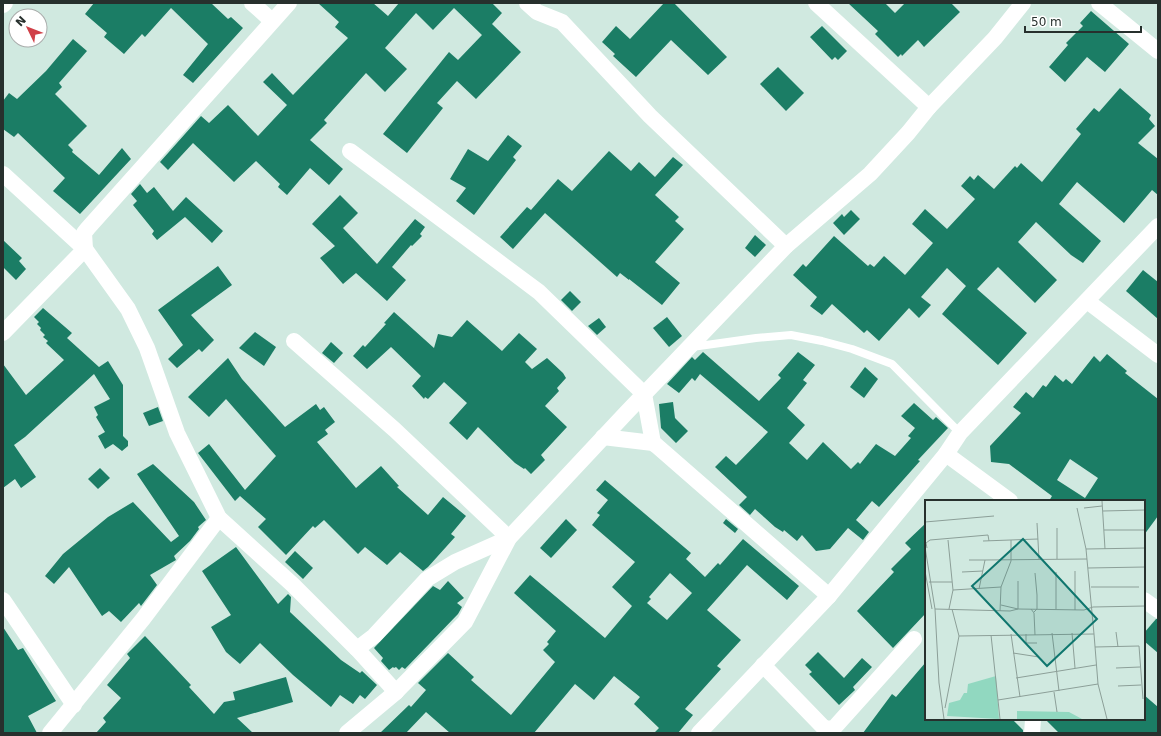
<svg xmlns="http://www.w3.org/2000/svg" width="1161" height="736" viewBox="0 0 1161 736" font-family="'DejaVu Sans',sans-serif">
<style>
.building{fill:#1b7d65;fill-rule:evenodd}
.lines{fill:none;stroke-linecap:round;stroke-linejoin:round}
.lane{stroke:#fff;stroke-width:8}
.street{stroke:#fff;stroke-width:16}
.inset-road{fill:none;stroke:#8c9f98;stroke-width:1}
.view{fill:#0f766e;fill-opacity:0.15;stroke:#0f766e;stroke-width:2}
.inset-edge{fill:none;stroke:#27302d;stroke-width:2}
</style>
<rect width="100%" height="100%" fill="#d0e9e0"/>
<g class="building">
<path d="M94 3H211L228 19 231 17 243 28 193 83 183 75 208 44 171 8 145 37 142 34 124 54 104 37 107 33 85 14Z"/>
<path d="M318 3H373L388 16 399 3H492L502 13 492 24 521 52 476 99 457 81 437 103 443 108 407 153 383 134 449 52 458 60 482 35 454 8 433 30 416 13 385 48 407 69 385 92 366 73 324 120 327 123 310 140 343 169 329 185 310 168 287 195 278 187 280 184 256 161 234 182 193 143 168 170 160 162 201 116 209 123 228 105 258 136 287 105 263 82 272 73 293 95 348 38 335 27 339 22Z"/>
<path d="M664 3H674L727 57 708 75 671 40 636 77 613 56 615 54 602 42 616 26 630 39Z"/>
<path d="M848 3H885L895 13 905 3H951L960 12 924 47 918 40 902 56 901 54 898 57 875 34 878 31Z"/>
<path d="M1091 11 1129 44 1105 72 1087 57 1065 82 1049 67 1068 45 1066 43 1083 26 1080 23Z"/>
<path d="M822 26 847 51 838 60 835 57 832 60 810 37Z"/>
<path d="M73 39 87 51 59 83 62 87 55 94 87 126 68 145 73 150 72 152 99 175 122 148 131 159 80 214 53 191 65 178 18 133 14 137 3 129V101L9 93 17 99 46 71Z"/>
<path d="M778 67 804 93 786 111 760 84Z"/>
<path d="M1120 88 1151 115 1149 119 1155 126 1138 143 1158 159V195L1152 190 1124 223 1077 182 1059 204 1101 241 1083 263 1071 255 1036 222 1018 242 1057 280 1035 303 998 267 977 289 1027 333 998 365 942 314 966 286 947 268 921 297 931 305 919 318 909 308 879 341 867 330 864 333 832 304 822 315 810 306 817 297 793 275 803 264 806 267 834 236 868 266 870 264 874 267 884 256 905 275 933 243 912 224 925 209 947 229 975 199 961 186 970 176 974 180 978 175 994 189 1015 166 1017 168 1021 163 1042 182 1081 134 1076 129 1094 108 1099 112Z"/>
<path d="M508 135 522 146 513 157 516 160 474 215 456 201 466 188 450 179 468 149 488 161Z"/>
<path d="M609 151 631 171 639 162 655 177 673 157 683 165 655 195 679 217 675 221 684 229 655 262 680 283 662 305 629 279V280L620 273 617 277 545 213 513 249 500 237 527 207 531 210 558 179 572 191Z"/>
<path d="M140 184 147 193 154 187 173 211 186 197 223 231 212 243 185 217 157 240 152 234 154 231 133 205 137 201 131 194Z"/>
<path d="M340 195 358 213 343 228 377 264 415 219 425 227 420 234 422 236 412 246 411 245 392 267 406 280 387 301 356 273 343 284 320 258 335 246 312 224Z"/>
<path d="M851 210 860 219 844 235 833 223 842 214 844 217Z"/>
<path d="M755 235 766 245 755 257 745 248Z"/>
<path d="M3 240 22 258 19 261 26 269 16 280 3 267Z"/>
<path d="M218 266 232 285 191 315 214 340 202 352 199 349 177 368 168 359 183 345 158 310Z"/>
<path d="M1143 270 1158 282V319L1126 291Z"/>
<path d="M570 291 581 302 572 311 561 300Z"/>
<path d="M43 308 72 333 67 338 99 367 108 361 123 385V436L128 441V446L122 451 113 444 105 449 98 436 105 432 96 417 98 415 94 407 110 399 94 374 25 437 14 445 36 477 21 488 15 479 3 488V364L26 395 64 360 46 343 48 341 43 337 45 335 40 330 41 328 37 324 39 322 34 317Z"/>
<path d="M394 312 434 348 438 334 452 337 467 320 502 351 519 333 537 349 525 362 532 369 547 358 563 373 566 378 557 388 559 391 545 406 567 427 541 455 545 460 531 474 525 468 524 469 515 463 478 427 467 440 449 423 467 403 444 382 428 399 425 397 424 399 412 386 421 376 391 347 367 369 353 356 363 345 365 347 386 324 384 323Z"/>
<path d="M667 317 682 336 669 347 653 328Z"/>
<path d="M599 318 606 327 597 335 588 326Z"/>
<path d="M255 332 276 347 264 366 239 348Z"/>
<path d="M331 342 343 353 334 363 322 353Z"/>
<path d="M703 352 759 401 781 378 778 375 798 352 815 365 803 380 807 383 787 408 805 425 789 443 807 460 823 442 851 469 858 462 860 464 876 444 895 456 911 438 908 436 915 428 901 416 914 403 933 420 936 417 948 428 918 460 920 461 879 507 872 501 856 520 869 532 863 540 848 528 830 549 816 551 802 535 797 541 784 530 783 532 775 527 755 509 750 515 739 505 747 497 715 467 726 456 736 465 768 432 700 374 695 381 692 378 679 393 667 384 692 357 695 360Z"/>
<path d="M1107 354 1127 371 1125 373 1158 399V516L1144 535V501H1049L1052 496 1009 464 991 462 990 446 1021 413 1013 407 1026 392 1033 398 1043 385 1046 387 1055 375 1063 382 1066 379 1072 384 1094 356 1100 362ZM1070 459 1098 478 1085 498 1057 480Z"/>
<path d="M228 358 242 379 285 427 316 404 320 410 324 407 335 422 325 430 328 434 317 442 356 488 381 466 399 486 397 487 428 515 443 497 466 516 451 534 455 537 428 567 423 571 400 552 387 565 365 547 358 554 324 520 315 528 313 526 286 555 258 527 266 519 240 496 235 501 198 453 209 444 245 490 276 456 226 399 209 417 188 397Z"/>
<path d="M865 367 878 379 864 398 850 387Z"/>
<path d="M673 402 675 418 688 431 676 443 661 428 659 404Z"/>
<path d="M158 407 163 421 149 426 143 413Z"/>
<path d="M153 464 194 502 206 520 198 527 199 529 190 541 174 556 176 560 150 575 157 585 141 606 139 603 121 622 109 611 102 616 69 567 54 584 45 576 63 554 108 517 133 502 171 542 179 536 137 474Z"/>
<path d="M100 468 110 478 98 489 88 479Z"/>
<path d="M605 480 691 553 686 559 705 577 718 563 720 565 743 539 799 586 787 600 747 565 707 610 741 640 717 666 721 669 685 709 693 715 678 733H654L659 728 634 704 640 697 614 676 594 700 575 684 534 733H450L426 712 406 733H380L409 705 411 707 426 690 418 683 448 653 474 677 471 680 511 715 555 662 543 650 549 644 547 642 556 631 514 593 530 575 605 638 632 606 612 587 635 562 592 525 600 515 597 513 608 500 596 490ZM670 573 692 593 667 620 647 603 651 599 649 597Z"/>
<path d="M566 519 577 530 551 558 540 548Z"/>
<path d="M726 519 738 529 735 533 723 523Z"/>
<path d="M926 523V613L893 648 857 611 894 572 891 569 911 549 905 543Z"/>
<path d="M236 547 278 604 288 594 291 597 290 612 341 660 360 673 362 671 377 685 365 699 360 695 353 704 340 695 331 707 293 675 260 643 240 664 226 652 211 627 231 615 202 571Z"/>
<path d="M295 551 313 568 303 579 285 562Z"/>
<path d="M448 581 464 598 457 603 462 607 458 614 405 669 402 667 399 670 396 667 394 668 393 667 389 670 381 661 383 658 374 648 433 586 440 590Z"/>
<path d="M1156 619H1158V653L1144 641V633Z"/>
<path d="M3 627 18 650 23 648 56 701 28 716 37 733H3Z"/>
<path d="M145 636 191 685 189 687 214 714 224 702 235 700 233 692 286 677 293 702 237 718 253 733H96L106 722 103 718 121 698 107 685 130 658 127 654Z"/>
<path d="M818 652 844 678 862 658 872 667 853 687 855 690 839 705 809 674 812 672 805 665Z"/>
<path d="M926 662V719H1012L1023 730V733H863L892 694 896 697Z"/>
<path d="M1144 695 1158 707V733H1059L1045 719H1144Z"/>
</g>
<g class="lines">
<path class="lane" d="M692 347 756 338 791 335 822 341 852 349 892 364 960 433"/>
<g class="street">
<path d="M252 3 272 21"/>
<path d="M527 3 537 12 562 22 650 116 786 246"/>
<path d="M816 3 929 107"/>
<path d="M1099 3 1158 51"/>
<path d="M3 5 5 3"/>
<path d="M350 151 539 292 644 394 653 443"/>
<path d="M3 174 85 249 128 309 147 348 177 433 219 518 293 585 357 649 396 692"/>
<path d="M1087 301 1158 355"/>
<path d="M3 333 85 249 84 233 88 228 289 3"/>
<path d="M294 341 395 430 509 538 455 562 427 579 374 636 357 649"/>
<path d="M603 437 653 443 657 446 829 596"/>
<path d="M946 454 1010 501"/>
<path d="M3 600 74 705"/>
<path d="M1144 600 1158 610"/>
<path d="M763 665 825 729 834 728 914 639"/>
<path d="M50 733 143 619 219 518"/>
<path d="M347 733 396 692 465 622 509 538 626 413 786 246 870 174 908 133 929 107 995 38 1023 3"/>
<path d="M699 733 829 596 946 454 960 433 1158 226"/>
<path d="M1032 733 1033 720"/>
</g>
</g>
<g transform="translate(925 500)">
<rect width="220" height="220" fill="#d0e9e0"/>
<path d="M71 176 74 219 22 216 24 203 35 200 39 193H42L43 184ZM92 211 144 212 157 219H92Z" fill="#91d8c0"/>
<path class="inset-road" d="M177 1 180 49M152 8 161 49 169 134M159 8 177 6M178 11 220 10M0 22 69 16M112 23 114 59M179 30H220M23 40 28 90 24 109M58 41 113 39M0 47 10 109 14 183 19 219M2 48 1 43 5 40 63 35 64 41M161 49 220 48M132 59V28M44 60H60M163 68 220 67M0 71 7 109M150 71V110M37 72 58 71M4 82H27M166 87H214M54 89 60 60 162 59M28 90 76 87M76 105 93 109V81M10 109 85 111 93 109 159 110 168 107 220 106M106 109 109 113 110 135M131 109V72M75 111 76 87 86 61V40M109 112 112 109V95L110 73M191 132 193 147M127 133 134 191M147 133 150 168M86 134 95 197M101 134V143H112M66 135 75 219M34 136 169 134 173 184 182 219M170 147 214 146 218 199M88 153 114 157M191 168 215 167M0 171V211M91 178 171 165M193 186 216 185M129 192 132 212M73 200 173 184M20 208 34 136 27 109"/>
<path class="view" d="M98 39 172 119 122 166 47 86Z"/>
<rect width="220" height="220" class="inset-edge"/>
</g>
<rect width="1161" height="736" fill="none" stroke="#27302d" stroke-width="8"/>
<g transform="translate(28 28) rotate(313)"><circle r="19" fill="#ffffff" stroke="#a9acab"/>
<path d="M0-3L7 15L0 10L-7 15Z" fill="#d04048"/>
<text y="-6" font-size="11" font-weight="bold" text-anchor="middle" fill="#27302d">N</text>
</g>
<path d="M1025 26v6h116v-6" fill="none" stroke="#27302d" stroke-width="2"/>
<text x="1031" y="26" font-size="12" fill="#27302d" stroke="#ffffff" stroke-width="3" paint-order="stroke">50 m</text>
</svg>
